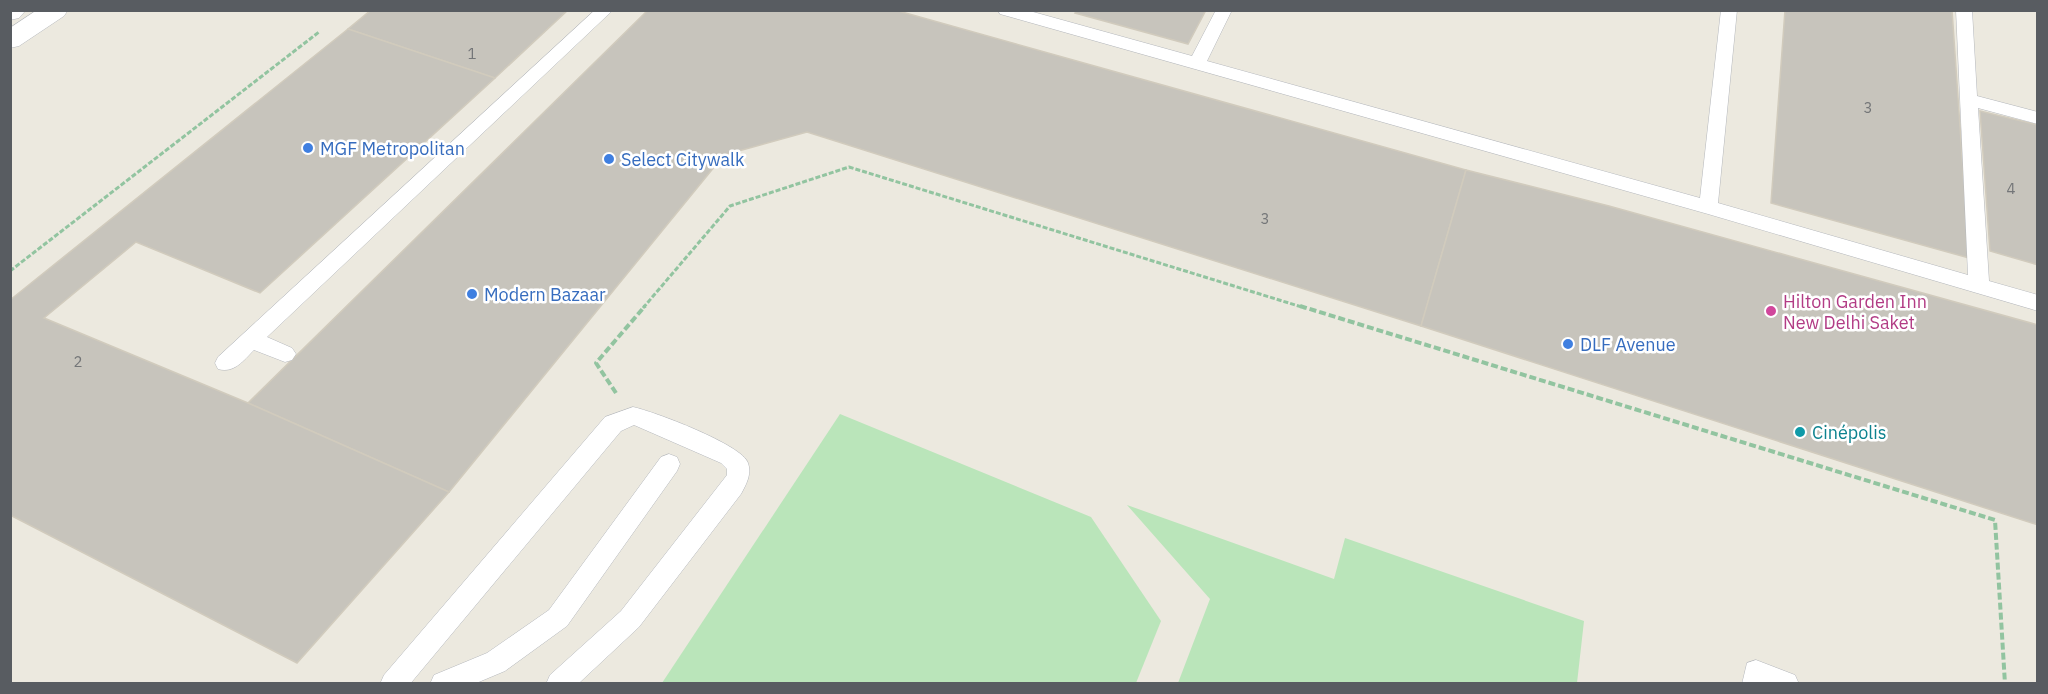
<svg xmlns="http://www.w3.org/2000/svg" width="2048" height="694" viewBox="0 0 2048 694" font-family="'IBM Plex Sans',sans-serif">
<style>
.green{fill:#bae5ba}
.building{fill:#c7c4bc;stroke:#d1cbbd;stroke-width:1.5}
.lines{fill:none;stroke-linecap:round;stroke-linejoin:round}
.service-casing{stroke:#b5b8bd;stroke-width:1}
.minor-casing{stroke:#b5b8bd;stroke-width:1}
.path-far1{stroke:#92c4a0;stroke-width:3;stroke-dasharray:5 2;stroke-linecap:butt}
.path{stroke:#92c4a0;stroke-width:4;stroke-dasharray:7 3;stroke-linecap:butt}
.service{fill:#fff;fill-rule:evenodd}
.minor{fill:#fff;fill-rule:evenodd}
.shop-dot{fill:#3f7fe0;stroke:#fff;stroke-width:2}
.hotel-dot{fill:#d1479c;stroke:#fff;stroke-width:2}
.culture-dot{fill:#0f9aa8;stroke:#fff;stroke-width:2}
.labels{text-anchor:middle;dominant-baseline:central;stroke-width:5;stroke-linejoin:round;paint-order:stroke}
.number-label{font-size:15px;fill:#747678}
.shop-label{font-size:18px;fill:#366cbe;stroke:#fff;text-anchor:start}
.hotel-label{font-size:18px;fill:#b23c85;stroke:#fff;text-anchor:start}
.culture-label{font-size:18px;fill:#0d838f;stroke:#fff;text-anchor:start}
</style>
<rect width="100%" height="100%" fill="#ece9df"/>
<g class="green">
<path d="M840 414 1091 517 1161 621 1136 683H662Z"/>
<path d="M1127 505 1334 579 1345 538 1584 621 1577 683H1178L1210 599Z"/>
</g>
<g class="building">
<path d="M371 10H568L495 78 348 29Z"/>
<path d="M648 10H895L1466 170 1421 326 807 132 724 155 449 492 248 403Z"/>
<path d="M1077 10H1206L1188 44 1075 13Z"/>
<path d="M1785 10H1952L1969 258 1771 203Z"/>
<path d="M348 29 495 78 260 293 136 242 44 318 248 403 449 492 297 663 10 515V300Z"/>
<path d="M1980 111 2038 125V265L1990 251Z"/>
<path d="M1466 170 1609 206 2038 325V525L1421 326Z"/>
</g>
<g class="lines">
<g class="service-casing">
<g id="service">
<path d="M595 10H613L267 337 292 348 296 354 292 360 285 362 254 350C244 360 234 374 218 369L215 363 218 357Z"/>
<path d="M998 10H1026L1192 56 1216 10H1232L1207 61 1700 198 1721 10H1737L1718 203 1968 275 1956 10H1972L1977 96 2038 112V124L1978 108 1989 281 2038 295V311L1708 214 1000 14Z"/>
<path d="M633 407C653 411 743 445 748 463 752 474 746 485 741 494L639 627 578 684H546L550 675 621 611 727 475V469L721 463 634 425 621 431 410 684H380L384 675 605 417Z"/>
<path d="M669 454 677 457 680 464 677 471 567 626 505 671 474 684H430L434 675 487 653 549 610 661 457Z"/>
<path d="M1756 660 1795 675 1799 684H1742L1747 663Z"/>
</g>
</g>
<g class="minor-casing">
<g id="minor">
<path d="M10 10H26L19 18 10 20Z"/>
<path d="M37 10H68L64 16 19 46 10 48V28Z"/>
</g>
</g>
<g class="path-far1">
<path d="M10 271 319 32"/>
<path d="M643 308 730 206 849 167 1305 308"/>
</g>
<g class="path">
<path d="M1300 306 1995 520 2005 684"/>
<path d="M616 393 596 363 645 306"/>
</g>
<use href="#service" class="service"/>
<use href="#minor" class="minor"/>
</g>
<g class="shop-dot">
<circle cx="308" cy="148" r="6"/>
<circle cx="609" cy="159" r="6"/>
<circle cx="472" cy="294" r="6"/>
<circle cx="1568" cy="344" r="6"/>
</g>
<circle class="hotel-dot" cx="1771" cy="311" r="6"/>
<circle class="culture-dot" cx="1800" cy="432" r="6"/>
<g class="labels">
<g class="number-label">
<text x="472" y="53">1</text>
<text x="1868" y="107">3</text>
<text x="2011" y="188">4</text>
<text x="1265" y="218">3</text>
<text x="78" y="361">2</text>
</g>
<g class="shop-label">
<text x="320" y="148">MGF Metropolitan</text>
<text x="621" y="159">Select Citywalk</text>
<text x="484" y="294">Modern Bazaar</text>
<text x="1580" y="344">DLF Avenue</text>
</g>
<g class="hotel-label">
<text x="1783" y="301">Hilton Garden Inn<tspan x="1783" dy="21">New Delhi Saket</tspan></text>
</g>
<g class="culture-label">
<text x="1812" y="432">Cinépolis</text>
</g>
</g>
<rect width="2048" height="694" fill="none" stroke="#585c61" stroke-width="24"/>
</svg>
